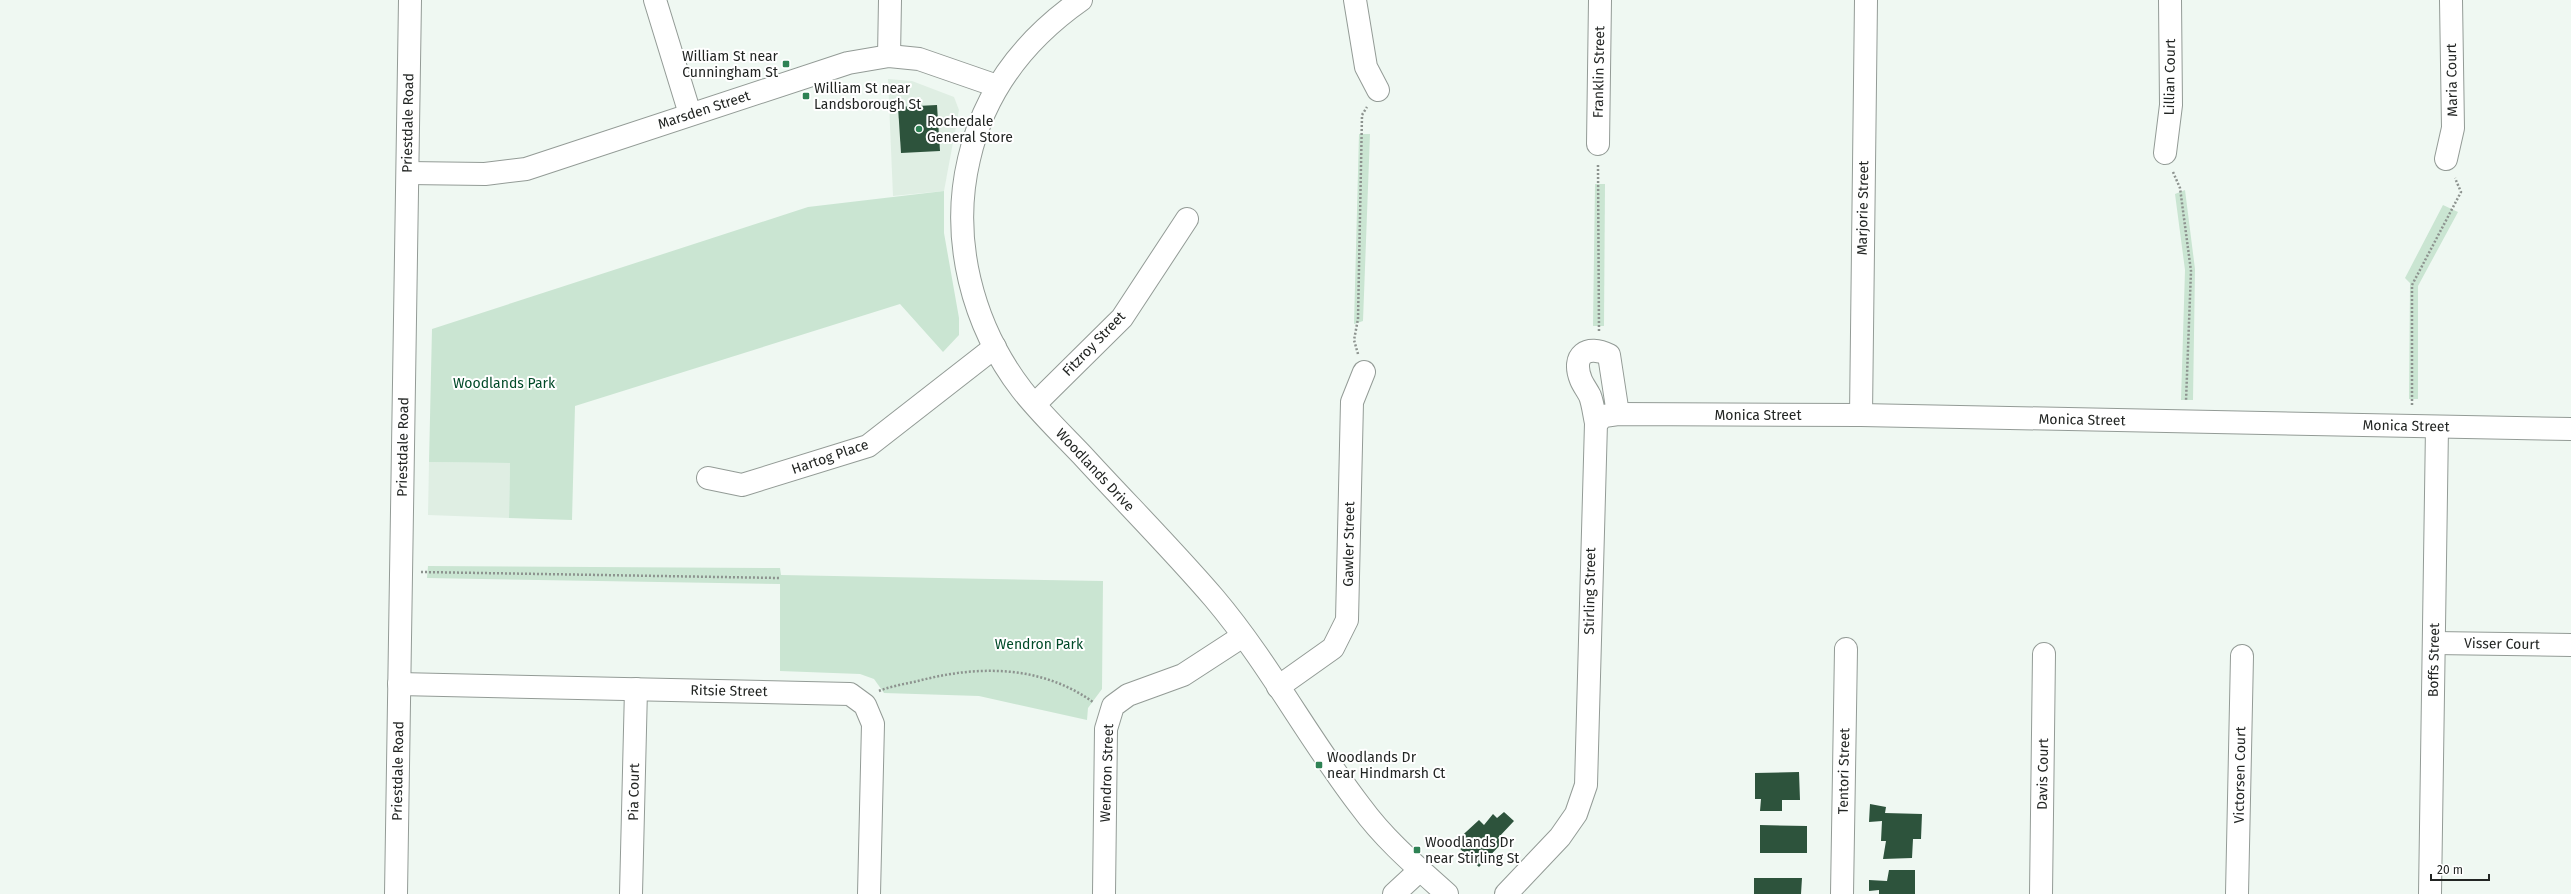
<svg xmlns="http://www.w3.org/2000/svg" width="2571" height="894" viewBox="0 0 2571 894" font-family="'Fira Sans',sans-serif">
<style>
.built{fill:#dfeee3}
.green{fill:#cae5d2}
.building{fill:#2d533c}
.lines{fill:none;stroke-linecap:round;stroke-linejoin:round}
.minor-casing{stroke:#939b96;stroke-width:24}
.path{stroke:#8d938f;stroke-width:2.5;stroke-dasharray:2 2;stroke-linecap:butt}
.minor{stroke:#fff;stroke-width:22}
.poi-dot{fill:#2e8254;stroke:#fff;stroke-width:1.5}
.labels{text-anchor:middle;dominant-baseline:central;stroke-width:4;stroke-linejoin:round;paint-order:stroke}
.poi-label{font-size:14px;fill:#222523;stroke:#fff;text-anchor:start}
.street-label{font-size:14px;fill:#222523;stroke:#fff}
.park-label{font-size:14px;fill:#004a28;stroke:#fff}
</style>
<rect width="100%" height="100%" fill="#eff8f2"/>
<g class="built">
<path d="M888 79 912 81 954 97 959 110 944 191 893 196Z"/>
<path d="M429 462 510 463 509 518 428 515Z"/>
</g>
<g class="green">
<path d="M1359 134H1370L1363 321 1354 324Z"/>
<path d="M1595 184H1605L1604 326H1593Z"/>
<path d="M2185 190 2195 269 2193 400H2181L2185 270 2175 194Z"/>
<path d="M944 191V233L959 318V335L943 352 900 304 575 406 572 520 509 518 510 463 429 462 432 329 808 207Z"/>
<path d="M2443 205 2458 212 2418 286V399H2409L2410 283 2405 278Z"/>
<path d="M428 566 780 568 781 575 1103 581 1102 689 1088 708 1087 720 979 696 884 693 874 679 860 674 780 671V584L427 578Z"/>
</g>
<g class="building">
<path d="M937 105 940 151 901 153 898 107Z"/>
<path d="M1799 772 1800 800H1782V811H1760L1761 799H1755V773Z"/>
<path d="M1870 804 1886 807 1885 813 1922 814 1921 839H1913L1912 858 1883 859 1886 841H1881L1882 821 1869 822Z"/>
<path d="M1504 812 1514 821 1498 838 1503 842 1479 867 1454 843 1479 820 1484 825 1493 814 1497 818Z"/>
<path d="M1760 825 1807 826V853H1760Z"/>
<path d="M1889 870H1915V894H1879V890L1869 891V880L1887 881Z"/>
<path d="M1754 878H1802L1801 894H1754Z"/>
</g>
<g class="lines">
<g class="minor-casing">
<g id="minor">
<path d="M655 0 690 114"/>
<path d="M1081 0C1024 40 984 92 969 159 950 239 972 325 1022 390 1040 413 1062 434 1082 455 1126 503 1172 549 1214 598 1269 663 1309 740 1361 807 1385 840 1417 867 1447 894"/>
<path d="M1355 0 1366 67 1378 90"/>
<path d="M889 56 890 0"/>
<path d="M1598 144 1600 0"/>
<path d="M2165 153 2171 105 2170 0"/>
<path d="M2446 159 2453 128 2451 0"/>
<path d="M408 173 485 174 526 169 848 63 889 56 919 59 997 86"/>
<path d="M1035 404 1122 318 1187 219"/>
<path d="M1861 415 1866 0"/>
<path d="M1596 423 1604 416 1618 414 1861 415 2571 429"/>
<path d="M708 478 742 485 868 446 995 347"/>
<path d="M2434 643 2571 645"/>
<path d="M399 684 850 694 865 705 873 724 869 894"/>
<path d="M1278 687 1333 648 1347 620 1352 402 1364 372"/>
<path d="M396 894 410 0"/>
<path d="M631 894 636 689"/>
<path d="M1104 894 1106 729 1113 706 1128 695 1183 675 1243 636"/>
<path d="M1394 894 1420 870"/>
<path d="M1506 894 1560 837 1576 814 1586 785 1596 423C1594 414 1593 404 1590 396 1587 390 1583 385 1581 380 1571 355 1587 344 1609 355L1618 414"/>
<path d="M1842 894 1846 649"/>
<path d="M2041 894 2044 654"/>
<path d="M2237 894 2242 656"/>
<path d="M2430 894 2437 427"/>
</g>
</g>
<g class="path">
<path d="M1598 165 1599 332"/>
<path d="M2173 172 2180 188 2191 271 2186 401"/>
<path d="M1358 354 1354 340 1358 319 1362 115 1367 107"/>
<path d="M2412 405V285L2461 192 2455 178"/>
<path d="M421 572 780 578"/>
<path d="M879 691C891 686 905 684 918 681 978 665 1041 665 1093 702"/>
</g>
<use href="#minor" class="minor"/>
</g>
<g class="poi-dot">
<rect x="782" y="60" width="8" height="8" rx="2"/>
<rect x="802" y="92" width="8" height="8" rx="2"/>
<circle cx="919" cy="129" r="4"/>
<rect x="1315" y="761" width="8" height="8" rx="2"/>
<rect x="1413" y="846" width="8" height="8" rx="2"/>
</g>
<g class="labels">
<g class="poi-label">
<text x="778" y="56" text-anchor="end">William St near<tspan x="778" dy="16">Cunningham St</tspan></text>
<text x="814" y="88">William St near<tspan x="814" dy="16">Landsborough St</tspan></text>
<text x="927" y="121">Rochedale<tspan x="927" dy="16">General Store</tspan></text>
<text x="1327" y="757">Woodlands Dr<tspan x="1327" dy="16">near Hindmarsh Ct</tspan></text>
<text x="1425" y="842">Woodlands Dr<tspan x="1425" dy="16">near Stirling St</tspan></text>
</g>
<g class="street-label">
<text transform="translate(1599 72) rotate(-89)">Franklin Street</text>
<text transform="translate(2170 77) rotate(-89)">Lillian Court</text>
<text transform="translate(2452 80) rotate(-91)">Maria Court</text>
<text transform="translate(704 110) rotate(-18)">Marsden Street</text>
<text transform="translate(408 123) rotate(-89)">Priestdale Road</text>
<text transform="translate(1863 208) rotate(-89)">Marjorie Street</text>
<text transform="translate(1094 344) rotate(-46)">Fitzroy Street</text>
<text x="1758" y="415">Monica Street</text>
<text transform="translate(2082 420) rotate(1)">Monica Street</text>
<text transform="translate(2406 426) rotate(1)">Monica Street</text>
<text transform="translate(403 447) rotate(-89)">Priestdale Road</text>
<text transform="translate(830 457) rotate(-19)">Hartog Place</text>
<text transform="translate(1095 470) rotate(47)">Woodlands Drive</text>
<text transform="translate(1349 544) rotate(-89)">Gawler Street</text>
<text transform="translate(1590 591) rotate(-89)">Stirling Street</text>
<text transform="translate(2502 644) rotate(1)">Visser Court</text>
<text transform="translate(2434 660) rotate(-89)">Boffs Street</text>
<text transform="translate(729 691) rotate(1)">Ritsie Street</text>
<text transform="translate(398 771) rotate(-89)">Priestdale Road</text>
<text transform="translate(1844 771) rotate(-89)">Tentori Street</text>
<text transform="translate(1107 773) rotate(-88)">Wendron Street</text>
<text transform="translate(2043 774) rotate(-89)">Davis Court</text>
<text transform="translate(2240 775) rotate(-89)">Victorsen Court</text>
<text transform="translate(634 792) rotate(-89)">Pia Court</text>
</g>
<g class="park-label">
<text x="504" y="383">Woodlands Park</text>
<text x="1039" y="644">Wendron Park</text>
</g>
</g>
<path d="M2431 874v6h58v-6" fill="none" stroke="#222523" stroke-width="2"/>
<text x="2437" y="874" font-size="12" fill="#222523" stroke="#ffffff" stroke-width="3" paint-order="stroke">20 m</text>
</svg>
